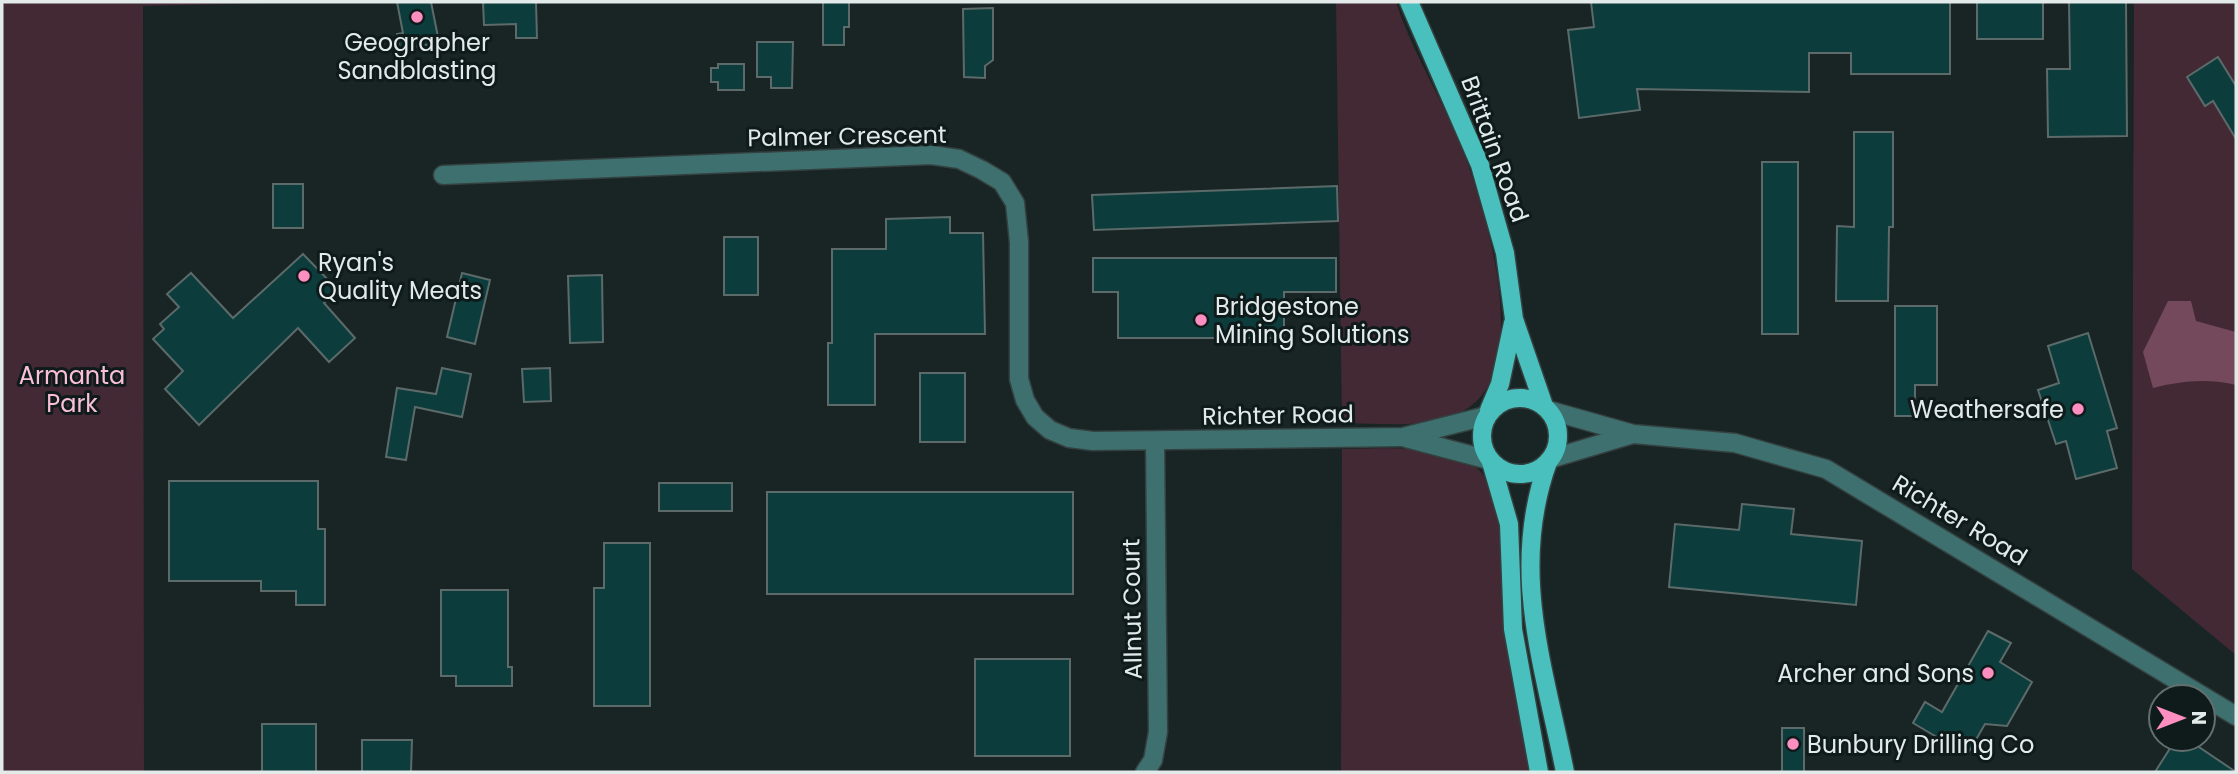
<svg xmlns="http://www.w3.org/2000/svg" width="2238" height="774" viewBox="0 0 2238 774" font-family="Poppins,sans-serif">
<style>
.green{fill:#432934}
.water{fill:#73495b}
.building{fill:#0c3d3c;stroke:#5c6a6a;stroke-width:2}
.lines{fill:none;stroke-linecap:round;stroke-linejoin:round}
.minor-casing{stroke:#344140;stroke-width:21}
.major-casing{stroke:#344140;stroke-width:21}
.minor{stroke:#3d706f;stroke-width:18}
.major{stroke:#49c0bd;stroke-width:18}
.poi-dot{fill:#fd8ec0;stroke:#0f1b1b;stroke-width:2.5}
.labels{text-anchor:middle;dominant-baseline:central;stroke-width:6;stroke-linejoin:round;paint-order:stroke}
.poi-label{font-size:24px;fill:#e2ebea;stroke:#0f1b1b;text-anchor:start}
.street-label{font-size:24px;fill:#e2ebea;stroke:#0f1b1b}
.park-label{font-size:24px;fill:#fabfd7;stroke:#0f1b1b}
</style>
<rect width="100%" height="100%" fill="#182524"/>
<g class="green">
<path d="M2 2H301L143 6 144 772H2Z"/>
<path d="M1336 2H1396C1411 49 1438 92 1457 137 1483 196 1538 372 1463 411 1428 430 1380 423 1342 423Z"/>
<path d="M2134 2H2236V655L2132 569Z"/>
<path d="M1342 449C1379 449 1452 442 1480 471 1512 505 1501 563 1502 605 1503 626 1507 648 1510 668 1516 703 1526 737 1532 772H1341Z"/>
</g>
<path class="water" d="M2168 301H2191L2196 321 2236 332V385C2209 378 2180 381 2153 388L2143 352Z"/>
<g class="building">
<path d="M397 2H431L438 37 431 38 432 44 400 49 397 34 403 33Z"/>
<path d="M483 2H536L537 38H516V24L484 25Z"/>
<path d="M823 2H849V27H844V45H823Z"/>
<path d="M1591 2H1950V74H1851V53H1809V92L1637 89 1640 110 1579 118 1568 30 1594 27Z"/>
<rect x="1977" y="2" width="66" height="37"/>
<path d="M2069 2H2126L2127 136 2048 137 2047 69H2070Z"/>
<path d="M993 8V60L985 66V78L964 77 963 9Z"/>
<path d="M757 42H793L792 88H771V77H757Z"/>
<path d="M2218 57 2236 86V139L2213 101 2205 106 2187 77Z"/>
<path d="M718 64H744V90H718V82H711V68H718Z"/>
<path d="M1854 132H1893V227H1889L1888 301H1836L1837 226 1854 227Z"/>
<rect x="1762" y="162" width="36" height="172"/>
<rect x="273" y="184" width="30" height="44"/>
<path d="M1337 186 1338 221 1094 230 1092 195Z"/>
<path d="M950 217V233H983L985 334H875V405H828V343H832V249H886V219Z"/>
<rect x="724" y="237" width="34" height="58"/>
<path d="M303 254 338 290 324 303 355 338 329 362 298 328 199 425 165 389 183 371 153 339 164 329 160 324 179 307 167 294 191 273 233 318Z"/>
<path d="M1093 258H1336V292H1284V338H1118V292H1093Z"/>
<path d="M462 273 490 280 475 344 447 337Z"/>
<path d="M602 275 603 342 570 343 568 276Z"/>
<path d="M1895 306H1937V385H1915V416H1895Z"/>
<path d="M2088 333 2117 428 2107 431 2117 468 2076 479 2066 441 2056 444 2038 390 2059 383 2048 346Z"/>
<path d="M442 368 471 374 462 417 415 407 406 460 386 457 397 388 436 394Z"/>
<path d="M550 368 551 401 524 402 522 369Z"/>
<rect x="920" y="373" width="45" height="69"/>
<path d="M169 481H318V529H325V605H296V591H261V581H169Z"/>
<rect x="659" y="483" width="73" height="28"/>
<rect x="767" y="492" width="306" height="102"/>
<path d="M1742 504 1794 509 1791 534 1862 541 1856 605 1669 587 1675 524 1739 530Z"/>
<path d="M604 543H650V706H594V588H604Z"/>
<path d="M441 590H508V667H512V686H456V676H441Z"/>
<path d="M1988 631 2011 643 2000 662 2032 682 2007 726 1985 724 1967 755 1913 723 1925 702 1942 712Z"/>
<rect x="975" y="659" width="95" height="97"/>
<rect x="262" y="724" width="54" height="48"/>
<rect x="1782" y="728" width="22" height="44"/>
<path d="M2176 739H2187L2236 772H2155Z"/>
<path d="M362 740H412L411 772H362Z"/>
</g>
<g class="lines">
<g class="minor-casing">
<g id="minor">
<path d="M443 175 931 155 959 159 982 170 1002 182 1015 203 1019 242V379L1025 400 1035 417 1050 430 1069 438 1093 441 1403 437 1486 416"/>
<path d="M1548 410 1633 434 1735 443 1826 469 2236 716"/>
<path d="M1406 438 1489 460"/>
<path d="M1550 459 1630 435"/>
<path d="M1145 772 1153 760 1158 732 1155 442"/>
</g>
</g>
<g class="major-casing">
<g id="major">
<path d="M1409 2 1480 165 1505 253 1514 319 1544 406"/>
<circle cx="1520" cy="436" r="38"/>
<path d="M1489 410 1500 384 1513 323"/>
<path d="M1491 462 1509 524 1513 629 1539 772"/>
<path d="M1548 462C1509 570 1544 666 1565 772"/>
</g>
</g>
<use href="#minor" class="minor"/>
<use href="#major" class="major"/>
</g>
<g class="poi-dot">
<circle cx="417" cy="17" r="7"/>
<circle cx="304" cy="276" r="7"/>
<circle cx="1201" cy="320" r="7"/>
<circle cx="2078" cy="409" r="7"/>
<circle cx="1988" cy="673" r="7"/>
<circle cx="1793" cy="744" r="7"/>
</g>
<g class="labels">
<g class="poi-label">
<text x="417" y="42" text-anchor="middle">Geographer<tspan x="417" dy="28">Sandblasting</tspan></text>
<text x="318" y="262">Ryan's<tspan x="318" dy="28">Quality Meats</tspan></text>
<text x="1215" y="306">Bridgestone<tspan x="1215" dy="28">Mining Solutions</tspan></text>
<text x="2064" y="409" text-anchor="end">Weathersafe</text>
<text x="1974" y="673" text-anchor="end">Archer and Sons</text>
<text x="1807" y="744">Bunbury Drilling Co</text>
</g>
<g class="street-label">
<text transform="translate(847 136) rotate(-1)">Palmer Crescent</text>
<text transform="translate(1495 149) rotate(70)">Brittain Road</text>
<text transform="translate(1278 415) rotate(-1)">Richter Road</text>
<text transform="translate(1960 520) rotate(31)">Richter Road</text>
<text transform="translate(1132 609) rotate(-91)">Allnut Court</text>
</g>
<g class="park-label">
<text x="72" y="375">Armanta<tspan x="72" dy="28">Park</tspan></text>
</g>
</g>
<rect width="2238" height="774" fill="none" stroke="#e2ebea" stroke-width="7"/>
<g transform="translate(2182 718) rotate(90)"><circle r="33" fill="#0f1b1b" stroke="#636e6e" stroke-width="2"/>
<path d="M0-5L12 26L0 18L-12 26Z" fill="#fd8ec0"/>
<text y="-10" font-size="19" font-weight="bold" text-anchor="middle" fill="#e2ebea">N</text>
</g>
</svg>
